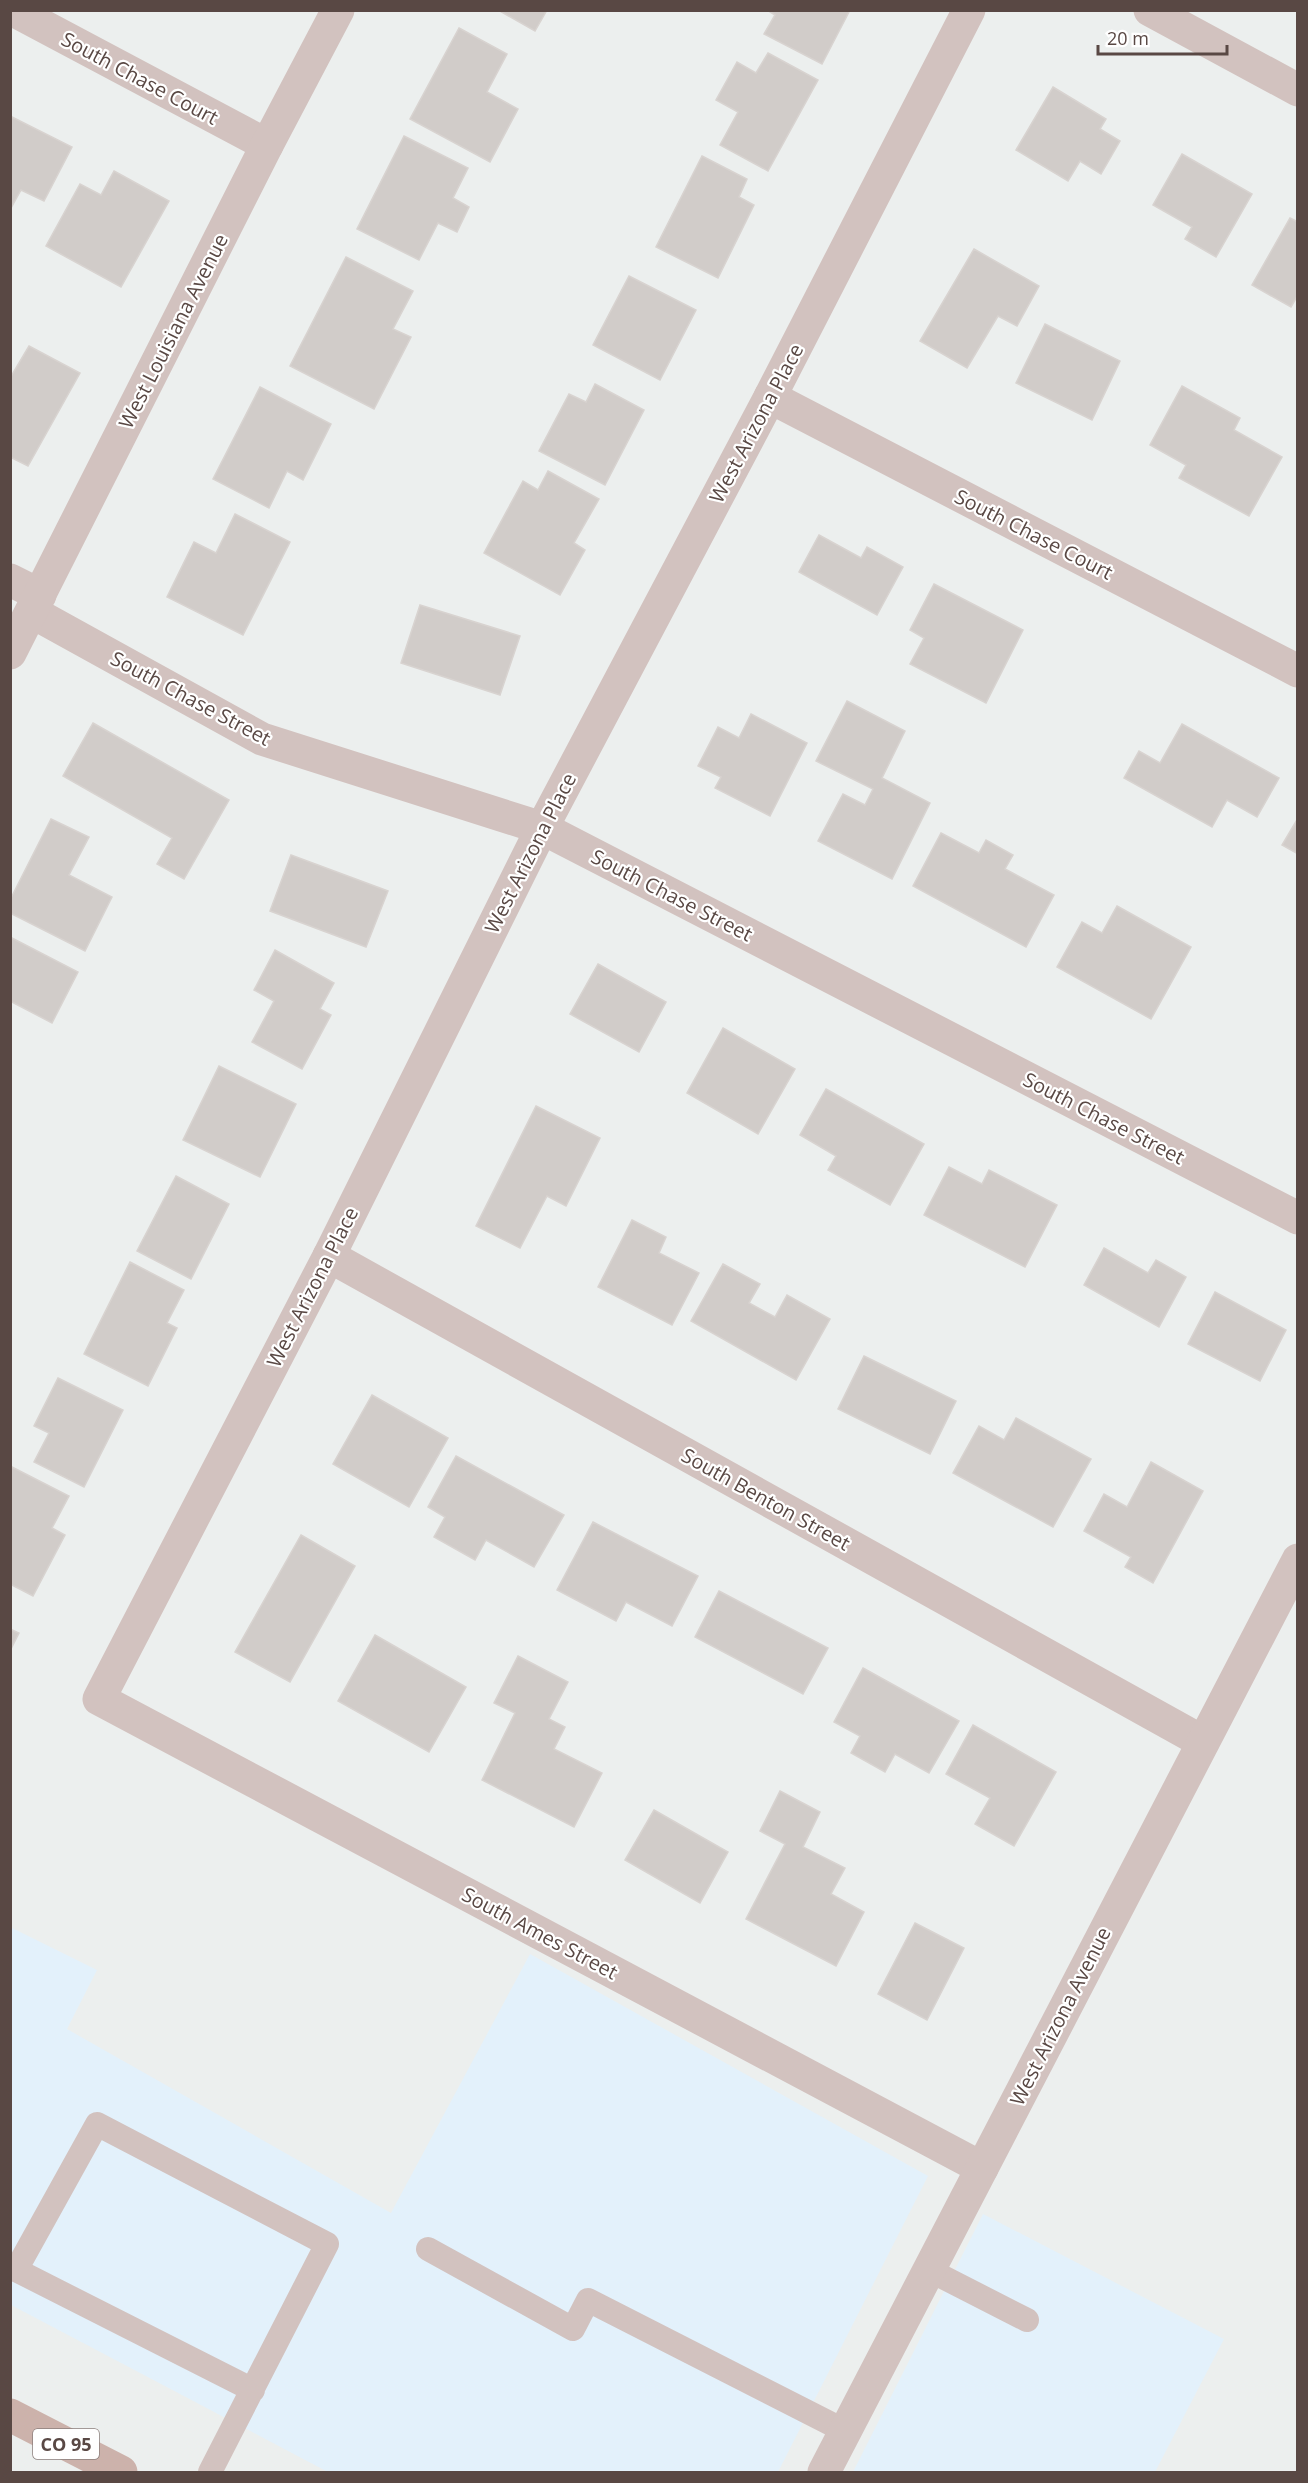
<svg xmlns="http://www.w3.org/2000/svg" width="1308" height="2483" viewBox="0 0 1308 2483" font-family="'Open Sans',sans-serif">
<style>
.commercial{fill:#e3f1fb}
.building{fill:#d1ccc9;stroke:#d8d3d0;stroke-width:1.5}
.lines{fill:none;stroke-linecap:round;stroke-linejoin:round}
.service{stroke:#d2c2bf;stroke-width:24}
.minor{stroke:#d2c2bf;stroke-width:33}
.primary{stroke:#ccb2ab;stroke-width:33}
.labels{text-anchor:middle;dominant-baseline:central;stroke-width:4.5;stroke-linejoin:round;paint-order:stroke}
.shield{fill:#fff;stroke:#8b7f7c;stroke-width:1.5}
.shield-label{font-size:18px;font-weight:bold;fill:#594844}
.street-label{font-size:20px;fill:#594844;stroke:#fff}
</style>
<rect width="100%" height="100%" fill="#ecefee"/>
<g class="commercial">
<path d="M10 1927 97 1970 67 2029 391 2213 530 1954 928 2176 778 2472H328L11 2305Z"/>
<path d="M983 2214 1224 2339 1155 2472H853Z"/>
</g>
<g class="building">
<path d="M498 10H547L535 31Z"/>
<path d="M767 10H850L822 64 764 34 775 15Z"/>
<path d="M459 28 507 54 487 92 518 109 490 162 410 119Z"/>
<path d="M768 53 818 80 768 171 720 145 738 112 716 100 737 62 756 73Z"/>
<path d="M1053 87 1106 119 1100 129 1120 141 1101 174 1080 161 1068 181 1016 150Z"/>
<path d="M10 116 72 147 44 201 21 190 10 210Z"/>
<path d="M404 136 468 168 453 198 469 207 457 232 438 223 419 260 357 229Z"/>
<path d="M1182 154 1252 194 1216 257 1185 239 1192 227 1153 205Z"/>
<path d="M702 156 747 179 739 197 754 205 718 278 656 247Z"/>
<path d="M114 171 169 201 121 287 46 246 80 184 101 195Z"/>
<path d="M1290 218 1298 222V295L1291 307 1252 285Z"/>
<path d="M974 249 1039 286 1017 326 998 316 967 368 920 341Z"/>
<path d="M346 257 413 291 393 329 411 337 374 409 290 366Z"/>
<path d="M629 276 696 310 660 380 593 345Z"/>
<path d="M1045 324 1120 361 1092 420 1016 383Z"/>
<path d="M29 346 80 373 28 466 10 457V378Z"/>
<path d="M595 384 644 410 605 485 539 451 569 394 586 402Z"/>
<path d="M1182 386 1240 418 1234 430 1282 457 1249 516 1179 478 1186 465 1150 445Z"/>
<path d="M260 387 331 424 303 480 287 471 269 508 213 479Z"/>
<path d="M548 471 599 499 574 543 585 550 560 595 484 553 523 481 538 490Z"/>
<path d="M235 514 290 542 243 635 167 597 194 542 216 553Z"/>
<path d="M819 535 861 558 867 547 903 567 877 615 799 572Z"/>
<path d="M934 584 1023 630 986 703 910 664 924 638 910 630Z"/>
<path d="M420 605 520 636 500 695 401 663Z"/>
<path d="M847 701 905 731 882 778 930 803 892 879 818 841 843 794 865 805 873 789 816 761Z"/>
<path d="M751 714 807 743 770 816 715 788 721 777 698 766 718 727 739 738Z"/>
<path d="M93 723 229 800 184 879 157 864 172 838 63 776Z"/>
<path d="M1182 724 1279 778 1257 817 1227 800 1212 827 1124 778 1139 751 1160 763Z"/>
<path d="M1298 818V854L1282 845Z"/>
<path d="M51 819 89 837 69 875 112 897 85 951 10 913V900Z"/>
<path d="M941 833 979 853 986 840 1013 855 1005 869 1054 895 1026 947 913 886Z"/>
<path d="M291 855 388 891 366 947 270 911Z"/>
<path d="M1117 906 1191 947 1151 1019 1057 967 1082 922 1102 933Z"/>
<path d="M10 937 78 972 52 1023 10 1001Z"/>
<path d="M275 950 334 983 320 1009 331 1015 302 1069 252 1042 274 1001 254 990Z"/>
<path d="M598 964 666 1002 639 1052 570 1014Z"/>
<path d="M723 1028 795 1069 758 1134 687 1093Z"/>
<path d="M219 1066 296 1104 260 1177 183 1140Z"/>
<path d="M826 1089 924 1144 890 1205 828 1170 836 1156 800 1135Z"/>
<path d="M536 1106 600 1138 566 1206 547 1196 520 1248 476 1226Z"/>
<path d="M949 1167 982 1184 989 1170 1057 1205 1025 1267 924 1215Z"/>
<path d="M176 1176 229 1204 191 1279 137 1251Z"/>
<path d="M632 1220 666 1237 659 1253 699 1273 672 1325 598 1287Z"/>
<path d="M1104 1248 1148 1273 1156 1260 1186 1277 1159 1327 1084 1285Z"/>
<path d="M130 1262 184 1290 167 1323 177 1328 148 1386 84 1354Z"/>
<path d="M723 1264 760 1284 749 1303 775 1317 787 1295 830 1319 796 1380 691 1321Z"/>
<path d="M1215 1292 1286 1330 1260 1381 1188 1344Z"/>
<path d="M864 1356 956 1401 930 1454 838 1409Z"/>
<path d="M58 1378 123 1410 84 1487 34 1462 49 1433 34 1426Z"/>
<path d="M372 1395 448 1438 409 1507 333 1464Z"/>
<path d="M1016 1418 1091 1459 1053 1527 953 1473 979 1426 1004 1440Z"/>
<path d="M456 1456 564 1515 534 1567 486 1540 475 1560 434 1537 445 1517 428 1507Z"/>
<path d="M1151 1462 1203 1491 1153 1583 1125 1567 1131 1557 1084 1531 1104 1494 1127 1507Z"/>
<path d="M10 1466 69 1496 52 1528 65 1535 33 1596 10 1584Z"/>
<path d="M593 1522 698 1576 672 1626 626 1602 616 1621 557 1590Z"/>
<path d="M301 1535 355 1566 290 1682 235 1652Z"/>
<path d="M719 1591 828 1648 803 1694 695 1637Z"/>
<path d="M10 1629 19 1633 10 1651Z"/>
<path d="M375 1635 466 1687 429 1752 338 1701Z"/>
<path d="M518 1656 568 1682 549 1719 565 1727 554 1749 602 1773 574 1827 482 1780 515 1713 494 1703Z"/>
<path d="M863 1668 959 1721 929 1773 895 1754 885 1772 851 1753 860 1736 834 1722Z"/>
<path d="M973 1725 1056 1772 1014 1846 975 1824 990 1798 946 1774Z"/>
<path d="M780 1791 820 1812 803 1847 845 1868 831 1894 864 1912 836 1966 746 1919 785 1844 760 1831Z"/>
<path d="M654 1810 728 1852 700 1903 625 1860Z"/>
<path d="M915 1923 964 1948 927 2020 878 1994Z"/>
</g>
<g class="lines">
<g class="service">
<path d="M428 2249 573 2329 588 2300 845 2431"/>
<path d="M929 2270 1027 2320"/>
<path d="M210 2472 327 2244 97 2124 16 2270 253 2390"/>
</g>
<g class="minor">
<path d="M13 10 267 145"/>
<path d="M969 10 770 397 542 828 329 1256 99 1699 982 2168"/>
<path d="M1150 10 1298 90"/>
<path d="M770 397 1298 671"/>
<path d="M10 580 40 595"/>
<path d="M32 612 262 739 542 828 1298 1218"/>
<path d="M10 653 267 145 338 10"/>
<path d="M329 1256 1203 1742"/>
<path d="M824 2472 1298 1560"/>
</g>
<path class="primary" d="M10 2415 121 2472"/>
</g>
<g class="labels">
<rect class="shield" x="33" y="2429" width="66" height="30" rx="4.5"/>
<g class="shield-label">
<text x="66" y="2444">CO 95</text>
</g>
<g class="street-label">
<text transform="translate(140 78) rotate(28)">South Chase Court</text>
<text transform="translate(173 331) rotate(-63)">West Louisiana Avenue</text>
<text transform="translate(756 423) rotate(-62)">West Arizona Place</text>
<text transform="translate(1034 534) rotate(27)">South Chase Court</text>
<text transform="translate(191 698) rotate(28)">South Chase Street</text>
<text transform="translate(530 853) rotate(-63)">West Arizona Place</text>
<text transform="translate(672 895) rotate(27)">South Chase Street</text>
<text transform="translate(1104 1118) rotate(27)">South Chase Street</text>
<text transform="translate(312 1287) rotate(-63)">West Arizona Place</text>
<text transform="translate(766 1499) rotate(29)">South Benton Street</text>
<text transform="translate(540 1933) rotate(28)">South Ames Street</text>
<text transform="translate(1060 2016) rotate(-63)">West Arizona Avenue</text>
</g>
</g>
<rect width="1308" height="2483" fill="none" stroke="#594844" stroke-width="24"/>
<path d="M1098 45v9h129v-9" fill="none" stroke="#594844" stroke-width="3"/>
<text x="1107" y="45" font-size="18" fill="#594844" stroke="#ffffff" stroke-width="4.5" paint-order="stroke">20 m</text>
</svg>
